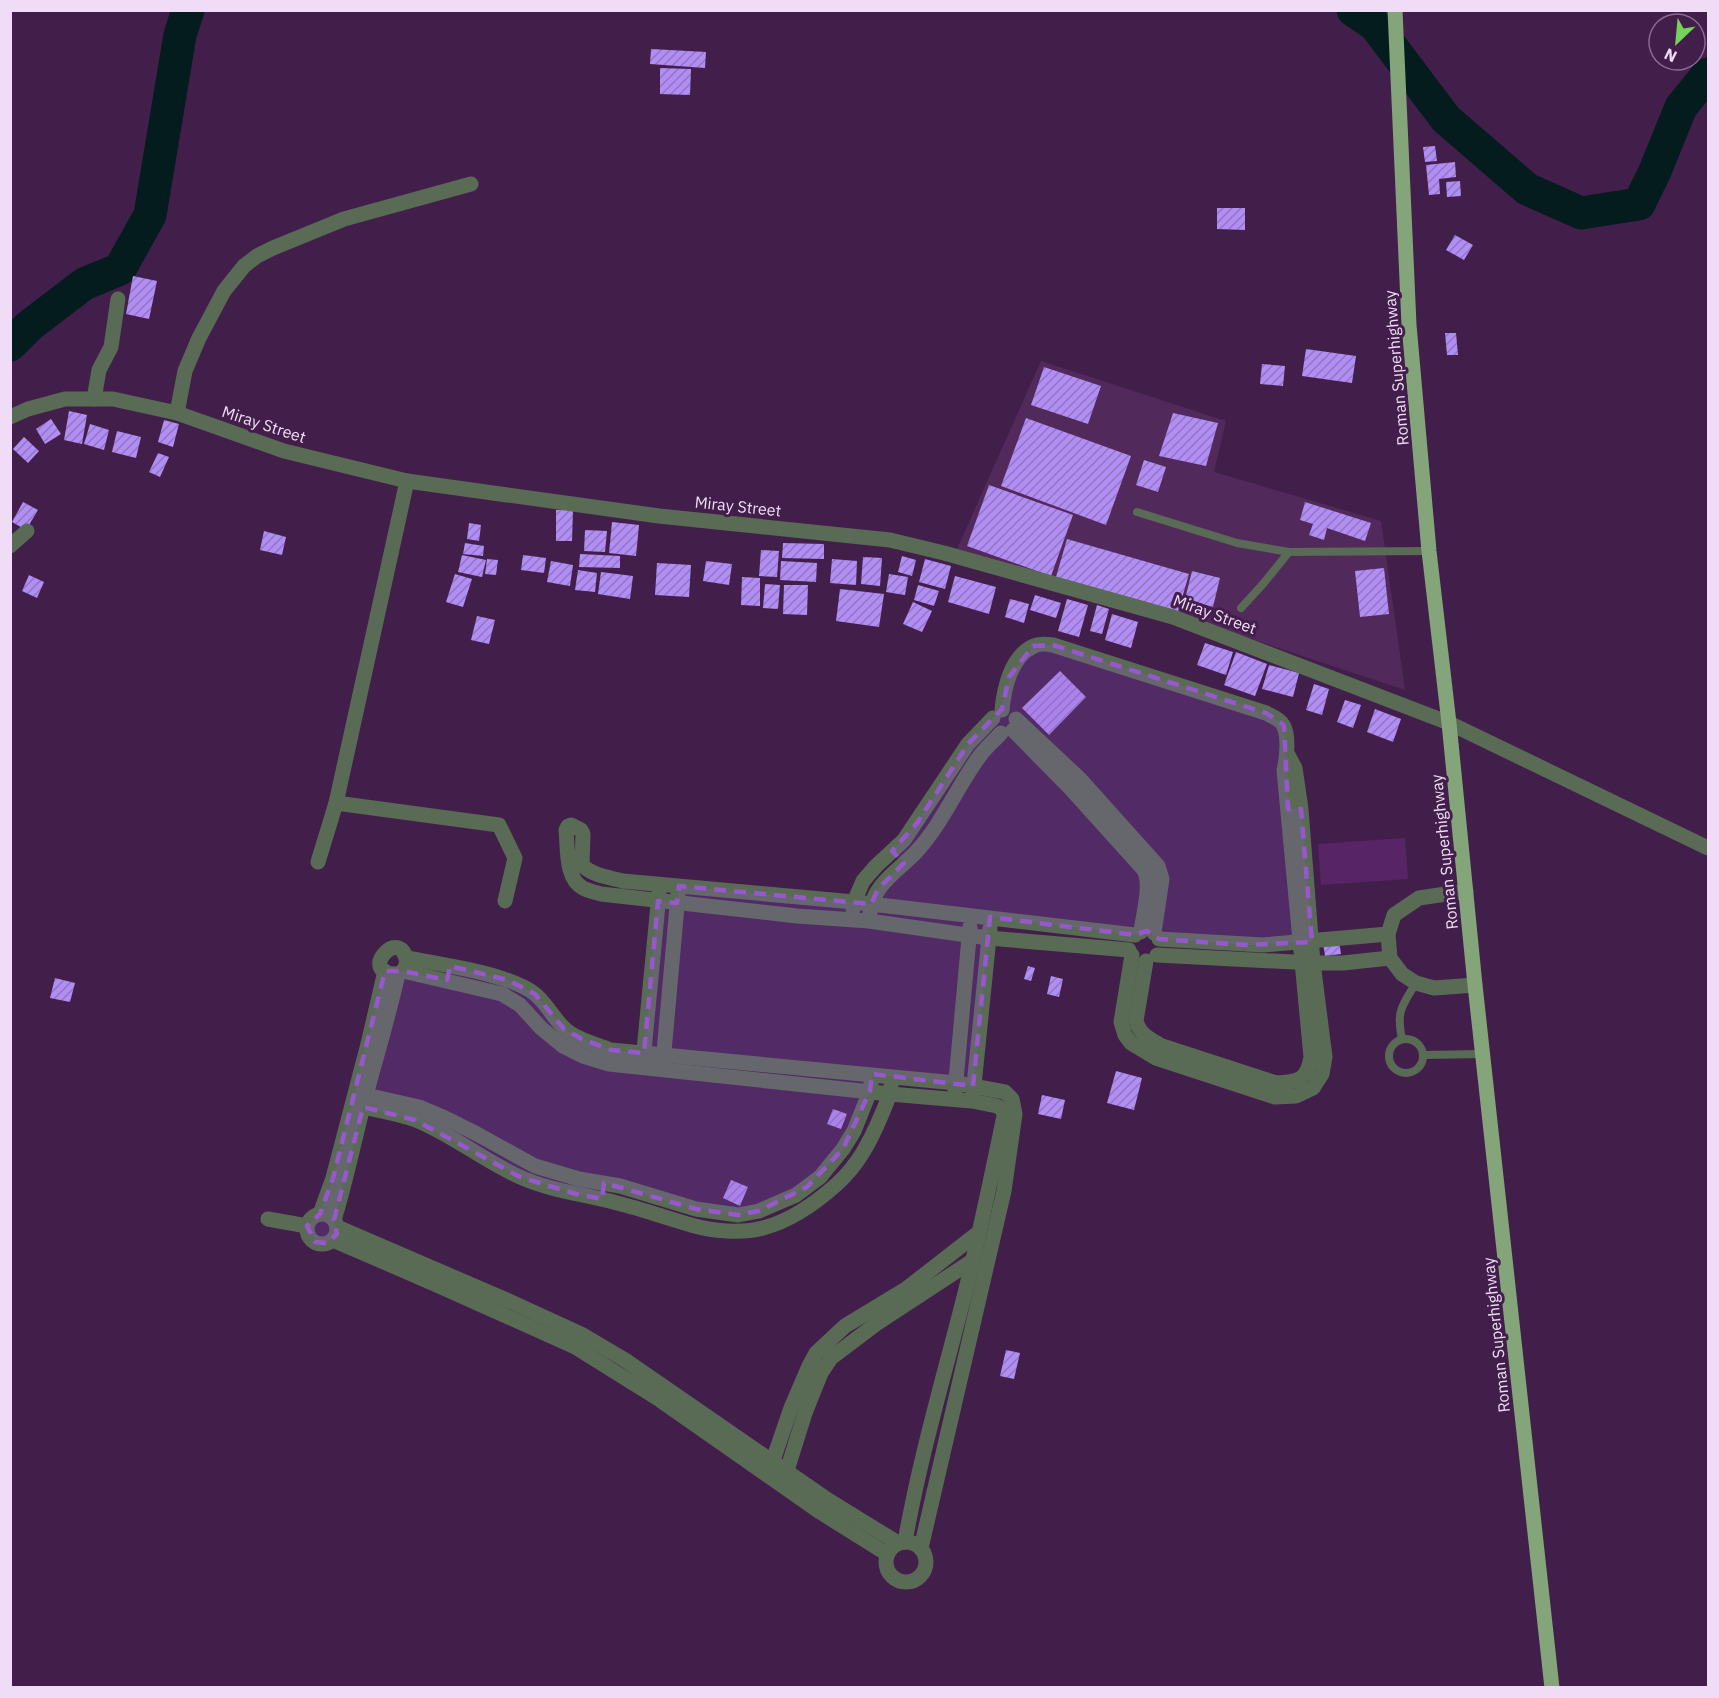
<svg xmlns="http://www.w3.org/2000/svg" width="1719" height="1698" viewBox="0 0 1719 1698" font-family="'IBM Plex Sans',sans-serif">
<style>
.built{fill:#512a5b}
.green{fill:#572465}
.lines{fill:none;stroke-linecap:round;stroke-linejoin:round}
.river{stroke:#041c1d;stroke-width:33}
.building{fill:url(#building-hatch)}
.service{stroke:#5a6b55;stroke-width:8}
.minor{stroke:#5a6b55;stroke-width:15}
.tertiary{stroke:#5a6b55;stroke-width:15}
.primary{stroke:#83a579;stroke-width:15}
.marked{fill:#9858cd;fill-opacity:0.2;stroke:#9858cd;stroke-width:4.5;stroke-dasharray:12 8;stroke-linejoin:round}
.labels{text-anchor:middle;dominant-baseline:central;stroke-width:6;stroke-linejoin:round;paint-order:stroke}
.street-label{font-size:16px;fill:#f1dcf7;stroke:#421f4b}
</style>
<defs>
<pattern id="building-hatch" width="6" height="6" patternUnits="userSpaceOnUse" patternTransform="scale(1.5)"><rect width="6" height="6" fill="#b18df4"/><path d="M-1 1l2-2M0 6l6-6M5 7l2-2" fill="none" stroke="#9276c1"/></pattern>
</defs>
<rect width="100%" height="100%" fill="#421f4b"/>
<path class="built" d="M1041 361 1226 421 1214 472 1381 521 1405 690 1176 614 957 549Z"/>
<path class="green" d="M1405 838 1408 879 1321 885 1318 844Z"/>
<g class="lines">
<g class="river">
<path d="M1353 10 1375 25 1446 119 1527 189 1581 213 1639 204 1655 171 1681 107 1708 74"/>
<path d="M10 345 29 326 84 284 120 269 150 215 180 35 188 10"/>
</g>
</g>
<g class="building">
<path d="M651 49 706 52 705 68 650 64Z"/>
<path d="M660 68 691 69 690 95 660 94Z"/>
<path d="M1435 146 1437 161 1425 162 1423 147Z"/>
<path d="M1455 162 1456 177 1439 179 1440 194 1429 195 1426 165Z"/>
<path d="M1460 181 1461 196 1447 197 1446 182Z"/>
<path d="M1217 208H1245V230L1217 229Z"/>
<path d="M1455 235 1473 245 1464 260 1446 250Z"/>
<path d="M133 276 157 281 149 319 126 314Z"/>
<path d="M1445 333H1456L1458 355H1447Z"/>
<path d="M1306 349 1356 356 1352 383 1302 376Z"/>
<path d="M1262 364 1285 366 1283 386 1260 384Z"/>
<path d="M1044 367 1101 386 1088 424 1031 405Z"/>
<path d="M69 411 87 415 82 444 64 440Z"/>
<path d="M1173 413 1218 423 1206 466 1159 456Z"/>
<path d="M1026 418 1131 456 1106 525 1001 486Z"/>
<path d="M51 419 61 434 45 444 36 429Z"/>
<path d="M164 420 179 424 173 447 158 442Z"/>
<path d="M90 424 109 430 104 450 84 444Z"/>
<path d="M117 431 141 437 136 458 112 452Z"/>
<path d="M24 437 39 451 28 463 13 449Z"/>
<path d="M158 453 169 457 160 477 149 472Z"/>
<path d="M1144 460 1166 467 1158 492 1136 485Z"/>
<path d="M989 485 1073 515 1051 576 967 546Z"/>
<path d="M23 502 38 510 26 530 12 522Z"/>
<path d="M1305 502 1371 523 1365 541 1327 528 1324 540 1309 535 1313 524 1300 520Z"/>
<path d="M556 510H573L572 541H556Z"/>
<path d="M612 522 639 525 636 556 609 553Z"/>
<path d="M469 523 481 525 479 541 467 539Z"/>
<path d="M585 530 607 531 605 552 584 551Z"/>
<path d="M264 531 286 537 282 555 260 550Z"/>
<path d="M1067 539 1189 574 1178 612 1056 577Z"/>
<path d="M465 543 484 546 483 556 463 554Z"/>
<path d="M783 543 824 544V559L782 558Z"/>
<path d="M761 550 779 551 777 577 759 576Z"/>
<path d="M580 554 620 556V568L579 567Z"/>
<path d="M462 555 486 560 482 577 458 572Z"/>
<path d="M523 555 546 558 544 573 521 570Z"/>
<path d="M902 556 916 560 912 576 898 572Z"/>
<path d="M863 557 882 558 880 586 861 584Z"/>
<path d="M487 559 498 560 496 575 485 574Z"/>
<path d="M832 559 857 561 856 585 830 583Z"/>
<path d="M925 559 951 566 945 589 919 582Z"/>
<path d="M551 561 573 565 570 586 547 582Z"/>
<path d="M706 561 732 564 729 585 703 581Z"/>
<path d="M781 561 817 563 816 582 780 580Z"/>
<path d="M657 563 691 565 689 597 655 595Z"/>
<path d="M1384 568 1389 614 1360 617 1355 571Z"/>
<path d="M578 570 597 573 595 592 575 590Z"/>
<path d="M1192 571 1220 578 1213 607 1185 599Z"/>
<path d="M601 572 633 576 630 599 598 594Z"/>
<path d="M455 574 472 579 463 607 446 602Z"/>
<path d="M889 574 908 577 905 595 886 592Z"/>
<path d="M29 575 44 582 37 598 22 591Z"/>
<path d="M955 576 996 587 989 614 948 602Z"/>
<path d="M742 577 760 578V606L741 605Z"/>
<path d="M765 584 780 585 778 609 763 608Z"/>
<path d="M784 585H808L807 615 783 614Z"/>
<path d="M918 585 939 591 934 606 914 600Z"/>
<path d="M840 589 884 594 879 627 836 621Z"/>
<path d="M1035 595 1061 603 1056 618 1030 610Z"/>
<path d="M1010 599 1029 604 1024 623 1005 617Z"/>
<path d="M1067 599 1088 605 1079 637 1058 631Z"/>
<path d="M913 602 932 611 922 632 903 624Z"/>
<path d="M1097 605 1109 609 1102 634 1090 631Z"/>
<path d="M1112 614 1138 622 1131 648 1105 640Z"/>
<path d="M477 616 495 620 489 644 471 640Z"/>
<path d="M1205 643 1233 652 1226 675 1197 665Z"/>
<path d="M1236 652 1267 664 1255 696 1224 685Z"/>
<path d="M1269 665 1299 673 1293 697 1262 689Z"/>
<path d="M1060 671 1086 697 1049 735 1022 708Z"/>
<path d="M1314 684 1329 689 1322 715 1306 710Z"/>
<path d="M1345 700 1361 705 1353 728 1337 722Z"/>
<path d="M1375 709 1401 719 1393 742 1367 732Z"/>
<path d="M1339 941 1341 954 1325 956 1323 943Z"/>
<path d="M1028 966 1035 968 1031 981 1024 979Z"/>
<path d="M1051 976 1063 979 1059 997 1047 994Z"/>
<path d="M55 978 75 983 70 1002 50 998Z"/>
<path d="M1116 1071 1142 1078 1134 1110 1107 1103Z"/>
<path d="M1042 1095 1065 1100 1061 1119 1038 1114Z"/>
<path d="M833 1109 847 1114 841 1129 827 1124Z"/>
<path d="M731 1180 748 1187 740 1206 723 1198Z"/>
<path d="M1006 1350 1020 1353 1014 1379 1000 1376Z"/>
</g>
<g class="lines">
<g class="service">
<path d="M1137 512 1237 543 1289 552 1429 551"/>
<path d="M1241 608 1263 584 1289 552"/>
<circle cx="1406" cy="1056" r="17"/>
<path d="M1402 1039C1396 1011 1402 1006 1416 983"/>
<path d="M1423 1055 1483 1054"/>
</g>
<g class="minor">
<path d="M94 399 99 370 111 347 118 299"/>
<path d="M177 413 185 371 199 338 224 291 244 266 257 256 273 248 344 219 471 184"/>
<path d="M10 546 27 531"/>
<path d="M1002 710C1004 688 1011 656 1034 646 1040 643 1047 644 1053 645L1266 713C1271 716 1280 719 1283 725 1289 734 1287 759 1284 770L1311 1057C1307 1080 1299 1082 1276 1083L1162 1046C1150 1039 1140 1035 1136 1021L1146 961"/>
<path d="M1016 719 1080 779 1158 866 1162 879 1154 933"/>
<path d="M1013 730 1071 789 1144 870C1152 885 1143 914 1141 932"/>
<path d="M336 803 499 825 515 858 505 901"/>
<path d="M318 862 336 803 407 481"/>
<path d="M1466 891 1419 898 1394 915 1388 934 1390 958 1402 974 1416 983 1434 988 1475 985"/>
<path d="M853 909 854 902 863 881 876 866 904 840 968 744 993 718"/>
<path d="M870 913C873 884 898 871 916 852 942 824 957 787 979 757 985 748 994 741 1001 733"/>
<path d="M1159 939 1263 945 1388 934"/>
<path d="M1129 950 988 938 869 921 797 916 601 894C595 892 588 891 583 888 565 879 568 848 566 830L568 826 571 825 581 830 583 834 582 865C593 876 608 877 623 881L854 902 1135 935"/>
<path d="M1132 955 1121 1022 1125 1035 1131 1043 1156 1058 1275 1097 1296 1096 1313 1088 1322 1074 1325 1057 1313 963 1301 809 1295 768 1288 755"/>
<path d="M1157 955 1313 963H1343L1390 958"/>
<path d="M407 958C440 964 510 974 535 994 546 1003 552 1016 562 1026 574 1039 595 1044 611 1050L956 1083 1005 1092 1012 1099 1015 1114 1004 1191 921 1548"/>
<path d="M403 971 502 994 520 1005 541 1028 563 1046 583 1056 609 1064 890 1094 972 1101 997 1106 1003 1110 1004 1116C992 1174 980 1232 966 1289 945 1373 920 1456 905 1542"/>
<path d="M643 1061 659 894"/>
<path d="M663 1063 678 895"/>
<path d="M955 1091 970 927"/>
<path d="M366 1095 419 1107 445 1118 477 1134 535 1166 579 1179 620 1186 696 1209 738 1215 759 1211 796 1195 820 1177 843 1149 854 1131 870 1091 871 1083"/>
<path d="M973 1095 990 928"/>
<path d="M363 1107C381 1111 400 1114 416 1120 453 1135 484 1161 520 1177 551 1191 585 1194 617 1203 642 1209 666 1218 691 1225 712 1231 741 1234 763 1228 790 1221 817 1202 837 1184 858 1165 870 1142 881 1116 885 1106 890 1097 891 1086"/>
<circle cx="322" cy="1229" r="15"/>
<path d="M320 1214 333 1178 368 1044 385 971"/>
<path d="M268 1219 307 1226"/>
<path d="M334 1220C347 1178 355 1136 366 1095 377 1054 389 1015 398 974L403 971 407 963C401 922 355 976 398 974"/>
<path d="M337 1227 509 1301 581 1334 625 1360 828 1500 898 1543"/>
<path d="M333 1240 437 1285 575 1347 660 1400 820 1512 887 1554"/>
<path d="M770 1469 791 1408 809 1366 816 1353 845 1326 906 1289 978 1233"/>
<path d="M784 1480 805 1413 821 1373 831 1358 876 1324 972 1261"/>
<circle cx="906" cy="1562" r="20"/>
</g>
<path class="tertiary" d="M10 417 28 409 65 399H113L177 413 284 451 407 481 659 516 890 540 944 553 1173 617 1449 723 1708 848"/>
<path class="primary" d="M1395 10 1409 325 1429 551 1449 723 1475 985 1552 1688"/>
</g>
<path class="marked" d="M1053 645 1266 713 1284 725 1288 809H1301L1312 942 1245 945 1159 939 1147 931 1135 935 990 917 973 1086 872 1074 870 1091 843 1149 807 1187 759 1211 738 1215 696 1209 604 1183 602 1199 576 1194 520 1177 415 1120 363 1107 334 1220 337 1234 327 1243 315 1242 307 1226 320 1214 333 1178 385 971H403L447 980 450 966 508 980 535 994 564 1029 582 1039 611 1050 644 1053 658 901 677 903 679 886 871 904 878 889 904 863 892 851 917 823 968 744 1002 709 1009 677 1033 646Z"/>
<g class="labels">
<g class="street-label">
<text transform="translate(1396 368) rotate(-95)">Roman Superhighway</text>
<text transform="translate(264 424) rotate(18)">Miray Street</text>
<text transform="translate(738 506) rotate(6)">Miray Street</text>
<text transform="translate(1215 614) rotate(20)">Miray Street</text>
<text transform="translate(1444 852) rotate(-96)">Roman Superhighway</text>
<text transform="translate(1496 1335) rotate(-96)">Roman Superhighway</text>
</g>
</g>
<rect width="1719" height="1698" fill="none" stroke="#f1dcf7" stroke-width="24"/>
<g transform="translate(1677 42) rotate(206)"><circle r="28" fill="#421f4b" stroke="#886b90" stroke-width="1.5"/>
<path d="M0-4.5L10 22L0 15L-10 22Z" fill="#77d259"/>
<text y="-9" font-size="16" font-weight="bold" text-anchor="middle" fill="#f1dcf7">N</text>
</g>
</svg>
